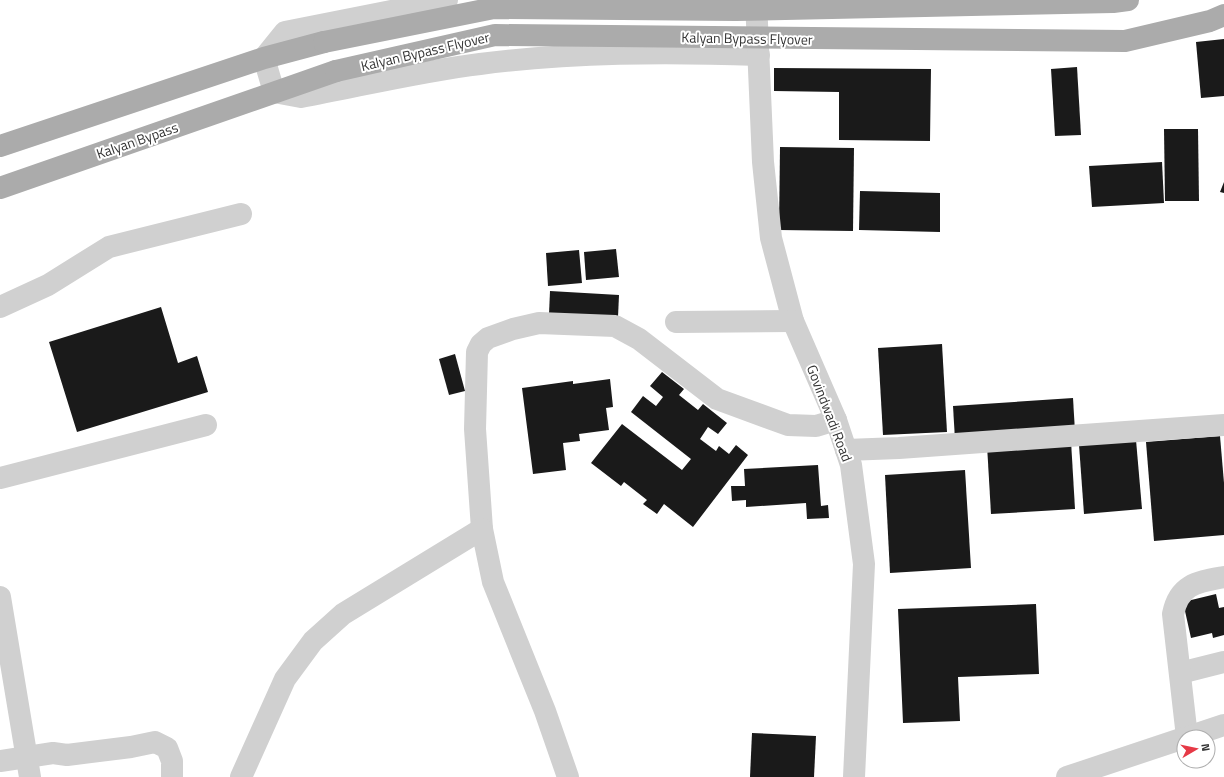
<svg xmlns="http://www.w3.org/2000/svg" width="1224" height="777" viewBox="0 0 1224 777" font-family="'Titillium Web',sans-serif">
<style>
.building{fill:#1a1a1a}
.lines{fill:none;stroke-linecap:round;stroke-linejoin:round}
.minor{stroke:#d0d0d0;stroke-width:22}
.major{stroke:#ababab;stroke-width:22}
.major-bridge{stroke:#ababab;stroke-width:22}
.labels{text-anchor:middle;dominant-baseline:central;stroke-width:4;stroke-linejoin:round;paint-order:stroke}
.street-label{font-size:14px;fill:#333;stroke:#fff}
</style>
<rect width="100%" height="100%" fill="#fff"/>
<g class="building">
<path d="M1224 39V96L1201 98 1196 42Z"/>
<path d="M1077 67 1081 135 1055 136 1051 69Z"/>
<path d="M774 68 931 69 930 141 839 140V92L774 91Z"/>
<path d="M1164 129H1198L1199 201H1165Z"/>
<path d="M780 147 854 148 853 231 779 230Z"/>
<path d="M1162 162 1164 203 1092 207 1089 166Z"/>
<path d="M1224 182V193L1220 192Z"/>
<path d="M860 191 940 193V232L859 230Z"/>
<path d="M616 249 619 277 586 280 584 252Z"/>
<path d="M579 250 582 283 548 286 546 253Z"/>
<path d="M550 291 619 295 618 317 549 314Z"/>
<path d="M161 307 178 363 197 356 208 392 77 432 49 342Z"/>
<path d="M942 344 947 432 883 435 878 348Z"/>
<path d="M455 354 465 391 449 395 439 359Z"/>
<path d="M662 372 684 389 679 395 698 410 703 404 727 423 718 434 708 427 700 439 716 451 719 446 729 454 736 445 748 455 693 527 664 504 657 514 643 504 647 500 624 482 621 486 591 463 622 424 682 470 691 459 631 412 643 396 656 406 663 397 650 386Z"/>
<path d="M610 379 613 407 606 408 609 430 579 434 580 441 563 443 566 470 533 474 522 388 573 381V384Z"/>
<path d="M1073 398 1075 432 955 440 953 406Z"/>
<path d="M1220 436 1224 483V535L1154 541 1146 442Z"/>
<path d="M1136 440 1142 509 1084 514 1079 445Z"/>
<path d="M1071 441 1075 509 991 514 987 445Z"/>
<path d="M818 465 821 506 828 505 829 518 807 519 806 503 746 507V500L732 501 731 486H745L744 469Z"/>
<path d="M965 470 971 568 890 573 885 475Z"/>
<path d="M1216 594 1219 608 1224 607V635L1213 638 1212 633 1191 638 1183 602Z"/>
<path d="M1036 604 1039 674 958 677 960 721 903 723 898 609Z"/>
<path d="M752 733 816 736 814 777H750Z"/>
</g>
<g class="lines">
<g class="minor">
<path d="M447 0 285 32 264 58 274 92 301 97C360 86 421 71 480 64 573 52 666 52 759 55"/>
<path d="M756 0 763 162 771 238 793 321 836 420 851 465 864 564 854 777"/>
<path d="M0 307 48 285 109 247 241 214"/>
<path d="M676 322 793 321"/>
<path d="M846 450 899 448 1224 425"/>
<path d="M0 478 206 425"/>
<path d="M482 529 475 429 477 352 481 344 488 338 513 329 539 323 615 326 639 339 717 399 788 425 816 426 836 420"/>
<path d="M0 597 30 777"/>
<path d="M1180 673 1224 662"/>
<path d="M1187 737 1173 614C1179 584 1197 582 1224 577"/>
<path d="M1188 737 1224 725"/>
<path d="M0 761 53 753 67 755 131 747 155 742 167 748 172 761V777"/>
<path d="M241 777 285 679 313 641 343 614 482 529 493 582 545 711 568 777"/>
<path d="M1067 777 1184 738"/>
</g>
<g class="major">
<path d="M0 146 264 58 324 42"/>
<path d="M0 188 336 71"/>
</g>
<g class="major-bridge">
<path d="M324 42 494 8 736 10 1113 2 1128 0"/>
<path d="M336 71 495 35 1125 41 1210 21 1224 15"/>
</g>
</g>
<g class="labels">
<g class="street-label">
<text transform="translate(747 38) rotate(1)">Kalyan Bypass Flyover</text>
<text transform="translate(425 51) rotate(-13)">Kalyan Bypass Flyover</text>
<text transform="translate(137 140) rotate(-19)">Kalyan Bypass</text>
<text transform="translate(830 413) rotate(69)">Govindwadi Road</text>
</g>
</g>
<g transform="translate(1196 749) rotate(81)"><circle r="19" fill="#ffffff" stroke="#adadad"/>
<path d="M0-3L7 15L0 10L-7 15Z" fill="#e63946"/>
<text y="-6" font-size="11" font-weight="bold" text-anchor="middle" fill="#333333">N</text>
</g>
</svg>
